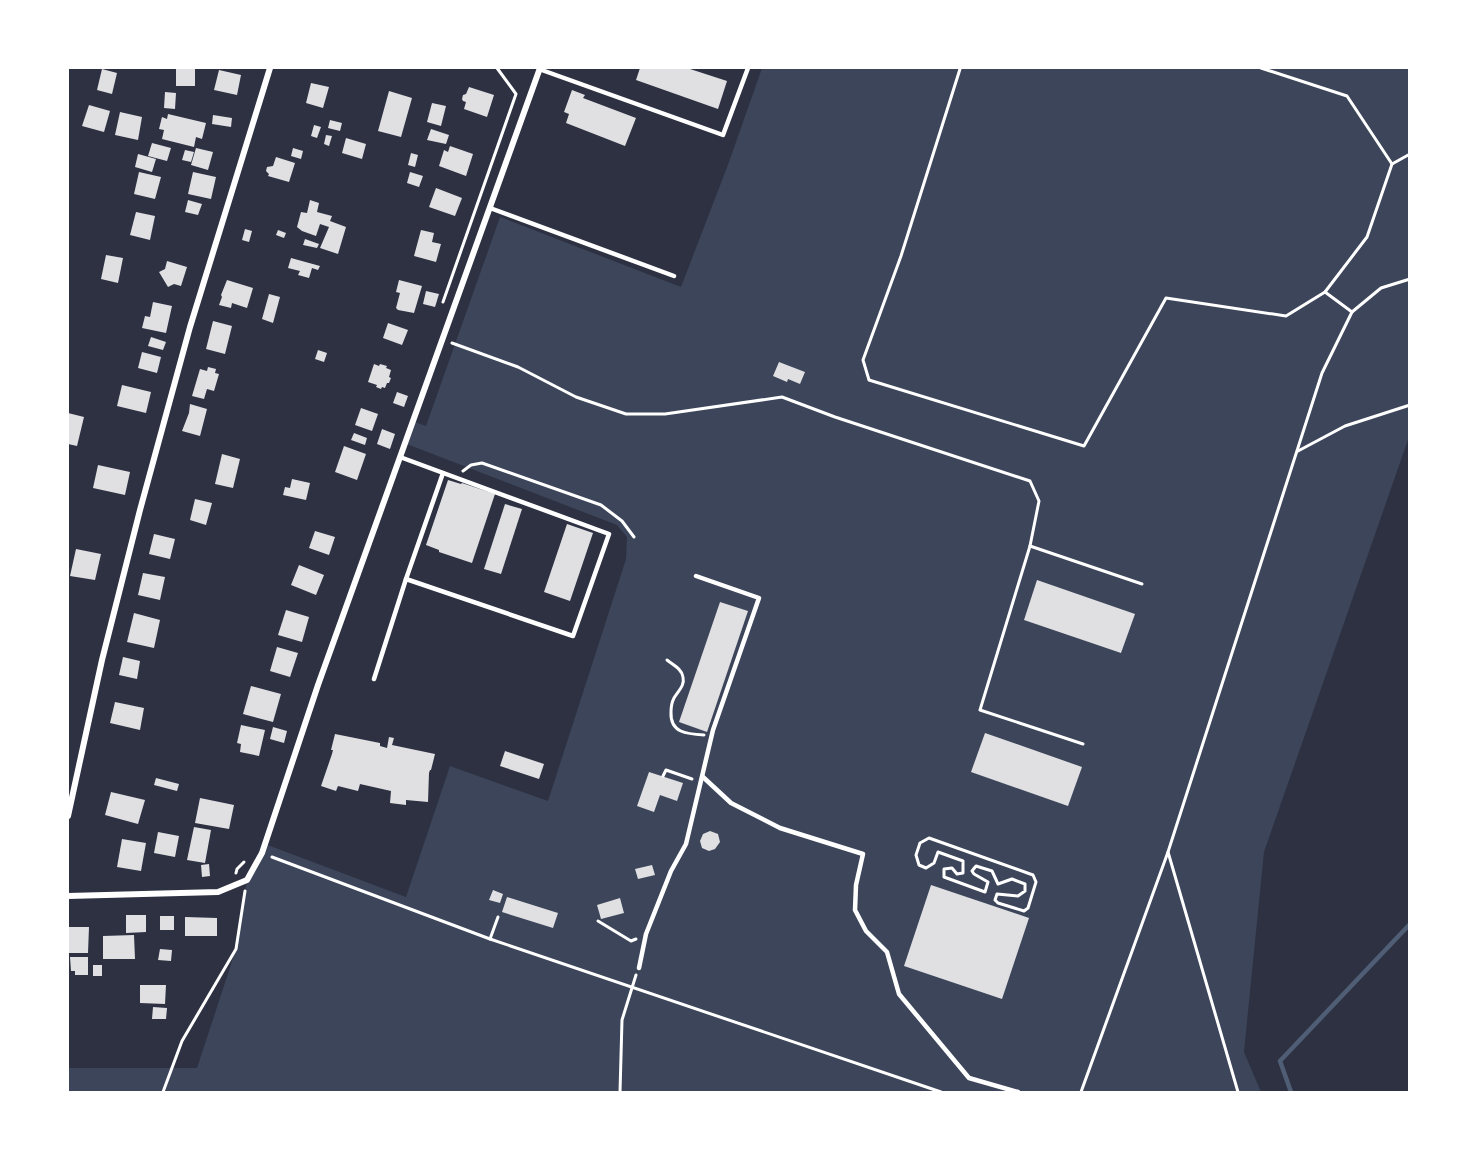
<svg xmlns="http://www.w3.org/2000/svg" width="1477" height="1160" viewBox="0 0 1477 1160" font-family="Karla,sans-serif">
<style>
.green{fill:#3c4559}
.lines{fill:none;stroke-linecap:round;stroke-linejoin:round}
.stream{stroke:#4f5d75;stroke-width:4.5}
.building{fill:#e0e0e3}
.path{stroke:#fff;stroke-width:3}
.service{stroke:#fff;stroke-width:4.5}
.minor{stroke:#fff;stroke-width:6}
</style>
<rect width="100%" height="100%" fill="#2d3142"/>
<path class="green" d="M762 68H1409V437L1264 852 1244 1052 1261 1092H68V1068H197L236 949 247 880 265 844 406 897 450 766 548 801 626 559 627 537 617 525 404 443 412 421 426 426 500 217 681 287 729 162Z"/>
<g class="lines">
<path class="stream" d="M1291 1092 1280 1061 1410 924"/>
</g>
<g class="building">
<rect x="176" y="68" width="19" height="18"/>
<path d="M640 68H687L727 81 718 109 636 80Z"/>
<path d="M102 69 117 73 112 94 97 90Z"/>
<path d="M219 70 241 75 237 95 214 90Z"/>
<path d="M311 83 329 87 323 108 306 103Z"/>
<path d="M469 87 494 95 487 117 464 109 466 102 463 101 462 99 463 95 466 94Z"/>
<path d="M572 90 585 95 583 98 636 118 625 146 566 123 569 114 564 112Z"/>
<path d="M389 91 412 98 401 137 378 131Z"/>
<path d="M165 92 176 93 175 109 164 108Z"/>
<path d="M432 103 446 106 441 126 427 122Z"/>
<path d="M89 105 110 111 104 132 82 126Z"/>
<path d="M120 112 142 117 138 140 115 135Z"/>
<path d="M168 114 206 123 202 139 196 137 194 147 162 139 164 130 159 129 162 117 167 119Z"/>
<path d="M213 115 232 118 231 127 212 124Z"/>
<path d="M330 120 342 123 340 131 328 128Z"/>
<path d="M314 125 321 127 317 138 311 136Z"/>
<path d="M431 129 449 135 446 144 427 140Z"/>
<path d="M326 135 332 136 329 146 324 144Z"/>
<path d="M346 138 366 144 362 159 342 153Z"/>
<path d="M152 143 171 148 167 161 148 156Z"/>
<path d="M450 146 473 154 466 176 439 166 444 150 448 152Z"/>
<path d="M196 148 213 152 208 170 191 165Z"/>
<path d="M293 148 303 151 301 159 291 156Z"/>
<path d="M185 150 194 152 191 162 182 160Z"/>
<path d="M411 153 418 155 415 167 408 165Z"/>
<path d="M138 154 156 159 152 172 135 167Z"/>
<path d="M276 157 295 163 289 182 268 176 269 174 266 171 267 167 273 166Z"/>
<path d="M139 172 161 177 155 199 134 194Z"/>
<path d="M193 172 216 177 211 199 188 194Z"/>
<path d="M410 172 423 176 419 187 407 183Z"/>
<path d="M436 188 462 198 455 216 429 207Z"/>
<path d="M188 200 202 204 198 215 185 212Z"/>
<path d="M310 200 319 203 317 212 332 216 330 221 346 227 338 254 320 248 329 227 320 224 316 236 302 231 297 227 301 212 307 213Z"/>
<path d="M136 212 155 216 150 240 130 235Z"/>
<path d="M245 229 252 231 249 242 242 240Z"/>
<path d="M278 230 286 233 284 238 276 235Z"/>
<path d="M421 230 434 233 432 242 441 244 436 262 414 256Z"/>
<path d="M305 239 319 244 317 248 303 245Z"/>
<path d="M106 255 123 258 118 283 101 279Z"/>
<path d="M291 258 320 266 318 270 312 268 309 278 298 275 300 271 288 268Z"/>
<path d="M167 261 187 267 181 286 174 284 168 287 159 272 165 269Z"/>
<path d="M227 280 253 288 247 308 232 303 231 308 219 305 222 297 221 295Z"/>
<path d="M399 280 422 286 414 313 398 310 396 308 400 293 396 292Z"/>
<path d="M426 291 439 294 435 307 423 304Z"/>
<path d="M269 294 280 297 273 323 262 319Z"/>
<path d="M153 302 172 306 166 333 142 328 145 316 150 317Z"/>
<path d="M213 321 232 326 225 354 206 349Z"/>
<path d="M388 323 408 330 402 345 383 338Z"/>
<path d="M151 337 166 342 163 350 148 346Z"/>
<path d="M318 350 327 353 324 362 315 359Z"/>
<path d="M142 352 161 357 157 373 138 368Z"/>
<path d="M779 362 805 372 800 384 788 379 787 382 773 376Z"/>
<path d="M374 364 379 366 380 364 387 366 386 368 391 370 389 377 391 378 389 383H387L385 388 382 387 381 389 376 387 377 385 368 382Z"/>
<path d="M208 367 216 369 215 373 219 374 214 391 207 389 204 399 192 396 200 369 207 371Z"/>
<path d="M122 385 151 392 146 413 117 406Z"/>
<path d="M397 392 408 396 404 407 393 403Z"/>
<path d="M190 404 207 409 200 436 182 431 189 413Z"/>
<path d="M361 408 378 414 372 431 355 425Z"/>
<path d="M68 413 84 417 77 446 68 444Z"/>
<path d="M382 429 395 434 390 449 377 444Z"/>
<path d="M354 433 367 438 365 445 351 440Z"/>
<path d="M344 446 366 454 357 480 335 472Z"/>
<path d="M222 454 240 459 233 488 215 484Z"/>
<path d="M98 465 130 472 125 495 93 488Z"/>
<path d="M292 479 310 483 306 500 283 495 285 487 290 488Z"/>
<path d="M448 480 461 484 462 483 495 494 472 563 439 552V550L426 545Z"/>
<path d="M195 499 212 503 206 525 190 520Z"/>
<path d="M505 504 522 509 501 574 484 569Z"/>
<path d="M567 524 593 533 570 601 544 592Z"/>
<path d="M315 531 335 537 329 555 309 548Z"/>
<path d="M154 534 175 539 170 559 149 554Z"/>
<path d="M76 549 101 554 95 580 70 576Z"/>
<path d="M299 565 324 575 316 595 291 585Z"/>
<path d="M143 573 165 577 160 600 138 595Z"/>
<path d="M1037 580 1135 614 1121 653 1024 620Z"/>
<path d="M720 602 748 611 707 732 679 722Z"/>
<path d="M286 610 309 617 302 642 278 635Z"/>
<path d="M134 613 160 620 154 648 127 642Z"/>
<path d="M277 647 298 653 290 677 270 671Z"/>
<path d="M123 657 140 661 137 679 119 675Z"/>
<path d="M251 686 281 694 273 722 243 714Z"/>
<path d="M115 702 144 708 140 730 110 723Z"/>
<path d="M241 725 265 730 259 756 240 752 241 744 237 743Z"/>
<path d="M273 727 287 731 284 743 270 739Z"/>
<path d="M985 733 1082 767 1068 806 971 772Z"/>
<path d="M335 734 380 743V746L387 748 389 737 394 738 392 745 435 754 431 770H430L429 773 428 802 406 800V805L390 803 391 791 360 784 358 791 338 786 336 791 321 786 332 754 333 750H331Z"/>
<path d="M505 751 544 764 539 779 500 766Z"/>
<path d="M649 772 683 783 677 801 660 795 654 812 637 806Z"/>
<path d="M156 778 179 784 177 791 154 785Z"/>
<path d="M111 792 145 800 138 824 105 815Z"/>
<path d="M200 798 234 805 229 829 195 823Z"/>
<path d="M194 827 211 830 205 863 187 860Z"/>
<path d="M710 831 718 834 720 842 715 849 709 851 702 848 700 841 703 834Z"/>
<path d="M158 832 179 836 175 857 154 853Z"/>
<path d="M122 839 146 843 141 871 117 867Z"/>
<path d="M209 864 210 876 202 877 201 865Z"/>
<path d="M652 865 655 875 638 879 635 869Z"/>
<path d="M931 885 1029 918 1002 999 904 966Z"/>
<path d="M493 890 503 894 500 903 489 900Z"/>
<path d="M507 897 558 913 553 928 502 912Z"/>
<path d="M620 898 624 913 601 919 597 905Z"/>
<path d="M126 915H146V932L126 933Z"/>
<rect x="160" y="916" width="14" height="14"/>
<path d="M185 917 217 918V936H185Z"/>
<path d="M68 927H89L88 953H68Z"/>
<path d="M134 935 135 959H103V936Z"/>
<path d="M160 949 172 950 171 961 158 960Z"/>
<path d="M70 957H88V975H75V971H71Z"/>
<rect x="93" y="965" width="9" height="11"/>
<path d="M140 985H166L165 1004 140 1003Z"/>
<path d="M153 1007 167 1008 166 1019H152Z"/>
</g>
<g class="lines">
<g class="path">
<path d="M959 68 960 69 901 256 863 360 869 380 1084 446 1166 298 1286 316 1325 292 1352 312"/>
<path d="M1261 68 1347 96 1392 164 1367 237 1325 292"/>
<path d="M1392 164 1410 154"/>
<path d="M443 302 516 94 497 68"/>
<path d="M452 343 518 367 576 397 626 414H665L782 397 835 417 1030 481 1039 501 1030 546 980 710 1083 744"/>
<path d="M1298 451 1345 426 1410 405"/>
<path d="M463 471 471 465 482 463 601 505 622 521 634 537"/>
<path d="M1030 546 1142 584"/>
<path d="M667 660C673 665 682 669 683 677 685 686 678 691 674 698 672 702 671 707 671 712 670 733 687 734 704 735"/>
<path d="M663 776 666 770 692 779"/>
<path d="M929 838 1033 875 1036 882 1028 908 1024 911 998 903 995 900 997 894 1018 896 1025 891V884L1012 879 998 884 992 871 976 866 972 871 974 874 988 882 985 892 944 877V869L952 868 957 874 963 873V861L938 852 934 863 926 868 919 865 916 855 920 843Z"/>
<path d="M272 857 490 939 941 1092"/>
<path d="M236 873 237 869 244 862"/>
<path d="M598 921 631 941 636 939"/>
<path d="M490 939 498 917"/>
<path d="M163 1092 182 1041 236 949 245 891"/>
<path d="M620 1092 622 1020 636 975"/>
<path d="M1081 1092 1168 852"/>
<path d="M1238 1092 1168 852 1322 373 1352 312 1381 288 1410 279"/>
</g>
<g class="service">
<path d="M539 69 723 135 748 68"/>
<path d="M490 208 674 276"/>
<path d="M400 457 609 534 573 636 406 579"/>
<path d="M374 679 406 579 443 473"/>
<path d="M703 777 731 803 780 828 863 854 856 885 855 910 866 931 887 952 899 994 969 1078 1018 1092"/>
<path d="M639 968 646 934 671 871 686 844 713 730 759 598 696 576"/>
</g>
<g class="minor">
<path d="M68 816 102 660 140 510 190 327 270 68"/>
<path d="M68 896 218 892 247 880 262 853 318 685 540 68"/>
</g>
</g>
<rect width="1477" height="1160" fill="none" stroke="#ffffff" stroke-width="138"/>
</svg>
